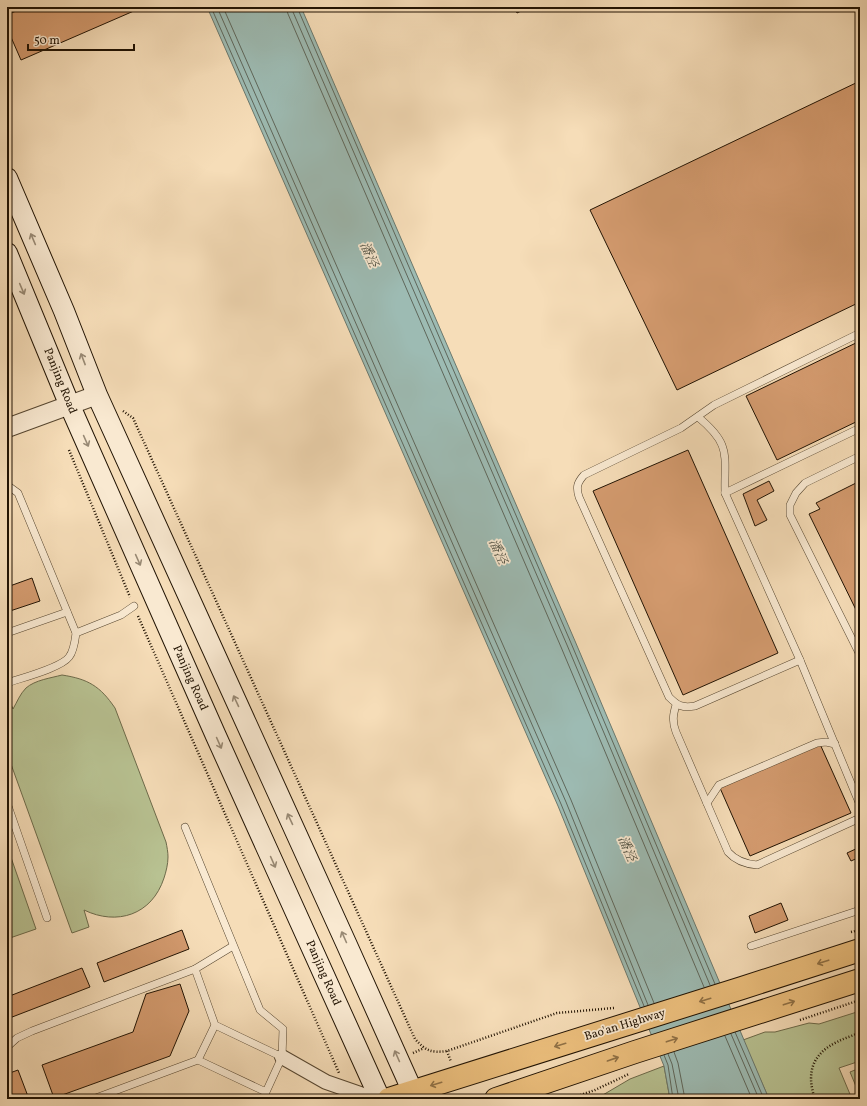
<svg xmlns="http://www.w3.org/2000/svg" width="867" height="1106" viewBox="0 0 867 1106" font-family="Vollkorn,'Noto Serif SC',serif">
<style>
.green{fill:#b8c292;stroke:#6c6a4a}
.water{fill:#9dbbb3;stroke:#6b786d}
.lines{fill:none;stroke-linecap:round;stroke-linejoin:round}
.shore{stroke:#5f675b;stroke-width:1}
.building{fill:#d49b6f;stroke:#211303}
.service-casing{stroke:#564630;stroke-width:8}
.minor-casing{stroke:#564630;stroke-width:16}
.tertiary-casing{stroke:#564630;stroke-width:20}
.secondary-casing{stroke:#211303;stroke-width:22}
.primary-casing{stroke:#211303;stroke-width:24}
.path{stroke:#211303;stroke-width:2.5;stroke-dasharray:1 2;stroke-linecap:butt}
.service{stroke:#f9e9d1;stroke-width:7}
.minor{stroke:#f9e9d1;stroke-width:14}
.tertiary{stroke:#f9e9d1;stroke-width:18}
.secondary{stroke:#f9e9d1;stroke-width:20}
.primary{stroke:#ebbe7c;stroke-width:22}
.oneway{stroke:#988974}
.oneway2{stroke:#907146}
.labels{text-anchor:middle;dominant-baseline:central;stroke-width:3.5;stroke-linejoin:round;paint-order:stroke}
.street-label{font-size:12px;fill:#211303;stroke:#f9e9d1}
.water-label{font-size:13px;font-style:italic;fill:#4c4e41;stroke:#f9e9d1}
</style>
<rect width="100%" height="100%" fill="#f6ddb8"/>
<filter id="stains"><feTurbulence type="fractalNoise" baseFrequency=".005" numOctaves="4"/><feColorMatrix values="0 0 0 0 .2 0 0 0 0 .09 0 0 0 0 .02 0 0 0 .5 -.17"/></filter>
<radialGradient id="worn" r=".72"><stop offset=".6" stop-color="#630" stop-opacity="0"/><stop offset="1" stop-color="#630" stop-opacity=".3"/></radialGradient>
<g class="green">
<path d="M62 675C88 679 100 686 115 708L166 842C167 847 168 852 168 857 168 864 166 872 164 878 152 915 117 926 84 910L89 927 72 933 7 753V695L13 709C17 702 20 694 26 688 35 680 51 678 62 675Z"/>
<path d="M7 846 36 929 7 939Z"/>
<path d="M860 1011V1061L839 1068 852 1099H769L743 1040 765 1032H775L809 1023 819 1024Z"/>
<path d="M664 1066 670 1099H596L630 1079Z"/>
<path d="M860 1068V1096L850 1072Z"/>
</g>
<path class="water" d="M207 7H301L575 641 769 1099H670L664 1066 558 806Z"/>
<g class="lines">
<g class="shore">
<path d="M211 7 561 804 644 1006"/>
<path d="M217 7 566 802 648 1005"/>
<path d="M223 7 571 800 654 1003"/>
<path d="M286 7 288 14 561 647 704 987"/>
<path d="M292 7 293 12 567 645 710 985"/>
<path d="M297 7 571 643 715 984"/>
<path d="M735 1032 764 1099"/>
<path d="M731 1034 759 1099"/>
<path d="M725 1036 752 1099"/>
<path d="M674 1052 678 1063 685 1099"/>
<path d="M668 1054 672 1064 679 1099"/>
<path d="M664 1055 668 1065 673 1099"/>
</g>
</g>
<g class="building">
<path d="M25 7H143L21 60 7 28V15Z"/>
<path d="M514 7H529L517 13Z"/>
<path d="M860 81V302L677 390 590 210Z"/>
<path d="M860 341V420L777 460 746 396Z"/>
<path d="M688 450 778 653 683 695 593 491Z"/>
<path d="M769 481 774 491 757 500 767 520 755 526 743 494Z"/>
<path d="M860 481V618L809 514 820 509 816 503Z"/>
<path d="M32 578 40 601 7 612V587Z"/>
<path d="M820 744 851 813 750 856 720 788Z"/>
<path d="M860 847V857L851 861 847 853Z"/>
<path d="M781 903 788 920 755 933 749 916Z"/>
<path d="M182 930 189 949 104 982 97 963Z"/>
<path d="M82 968 90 987 7 1019V997Z"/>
<path d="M180 984 189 1011 170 1056 54 1098 42 1065 133 1032 146 994Z"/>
<path d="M18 1070 29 1099H7V1074Z"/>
</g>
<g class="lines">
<g class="service-casing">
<g id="service">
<path d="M698 417C732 445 724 455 725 493"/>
<path d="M860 428 725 493 800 660 860 805"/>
<path d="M860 456 805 483 796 493 790 505V515L860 655"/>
<path d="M7 485 18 493 76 633C75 641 74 651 69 657 61 668 21 678 7 683"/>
<path d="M7 633 67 612"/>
<path d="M76 633 121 615 134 606"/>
<path d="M800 660 695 706C682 708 678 706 669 697L579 497C576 487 577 483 584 475L681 428 714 405 860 333"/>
<path d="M676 705C673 715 672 721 676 732L728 852C736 861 745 864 757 865L860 818"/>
<path d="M7 803 47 918"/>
<path d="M707 803 719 785 817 743 826 742 835 744"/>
<path d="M185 827 260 1010 283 1029 282 1057"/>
<path d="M751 946 860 910"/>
<path d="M195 969 215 1025 282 1057 266 1092 198 1060 215 1025"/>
<path d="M7 1047 17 1038 32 1031 195 969 233 946"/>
<path d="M93 1099 198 1060"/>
</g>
</g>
<g class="minor-casing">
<path id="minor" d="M282 1057 326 1082 375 1099"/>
</g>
<g class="tertiary-casing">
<path id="tertiary" d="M7 428 97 395"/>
</g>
<g class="secondary-casing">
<g id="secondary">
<path d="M7 178 64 311 97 395 346 943 416 1099"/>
<path d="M7 253 70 406 216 736 380 1099"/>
</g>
</g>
<g class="primary-casing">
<g id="primary">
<path d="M389 1099 742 988 860 950"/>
<path d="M496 1099 635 1052 860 980"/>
</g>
</g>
<g class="path">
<path d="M123 411 133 418 415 1039C426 1051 431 1053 447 1051L557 1013 614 1008"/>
<path d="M69 450 130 597"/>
<path d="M138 616 339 1073"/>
<path d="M851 932 860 930"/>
<path d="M800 1020 860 1000"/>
<path d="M447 1051 451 1062"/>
<path d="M413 1053 424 1048"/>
<path d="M307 1099 320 1095"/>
<path d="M569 1099 595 1090 629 1074"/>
<path d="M815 1099C806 1073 812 1054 837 1042 844 1038 853 1036 860 1032"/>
</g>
<use href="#service" class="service"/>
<use href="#minor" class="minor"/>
<use href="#tertiary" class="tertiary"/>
<use href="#secondary" class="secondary"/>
<use href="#primary" class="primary"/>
</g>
<defs><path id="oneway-shaft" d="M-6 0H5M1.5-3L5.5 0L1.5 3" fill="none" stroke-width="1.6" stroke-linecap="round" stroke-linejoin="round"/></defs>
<g class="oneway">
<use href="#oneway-shaft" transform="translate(33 239) rotate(-113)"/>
<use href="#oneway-shaft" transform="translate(22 289) rotate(67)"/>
<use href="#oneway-shaft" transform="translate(83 359) rotate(-111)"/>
<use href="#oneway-shaft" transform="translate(86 441) rotate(66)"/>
<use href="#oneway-shaft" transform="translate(138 560) rotate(66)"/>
<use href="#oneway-shaft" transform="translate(236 701) rotate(-115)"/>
<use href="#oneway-shaft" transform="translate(219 743) rotate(66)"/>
<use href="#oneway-shaft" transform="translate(290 819) rotate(-115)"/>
<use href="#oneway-shaft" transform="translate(273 862) rotate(66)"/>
<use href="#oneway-shaft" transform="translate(344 937) rotate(-114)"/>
<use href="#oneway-shaft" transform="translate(397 1056) rotate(-114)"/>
</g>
<g class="oneway2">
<use href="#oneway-shaft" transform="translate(823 962) rotate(162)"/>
<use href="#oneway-shaft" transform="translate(705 1000) rotate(163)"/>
<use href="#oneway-shaft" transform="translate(789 1003) rotate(-18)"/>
<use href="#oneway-shaft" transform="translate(672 1040) rotate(-18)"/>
<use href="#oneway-shaft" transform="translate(560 1045) rotate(163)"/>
<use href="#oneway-shaft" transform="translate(613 1059) rotate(-19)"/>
<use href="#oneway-shaft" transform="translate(436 1084) rotate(163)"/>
</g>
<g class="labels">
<g class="street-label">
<text transform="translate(60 381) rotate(68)">Panjing Road</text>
<text transform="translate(190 678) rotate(66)">Panjing Road</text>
<text transform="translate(323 973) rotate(66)">Panjing Road</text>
<text transform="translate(625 1025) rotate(-17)">Bao'an Highway</text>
</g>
<g class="water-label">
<text transform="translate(368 255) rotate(66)">潘泾</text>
<text transform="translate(497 552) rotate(66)">潘泾</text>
<text transform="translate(626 849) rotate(67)">潘泾</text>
</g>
</g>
<rect width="867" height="1106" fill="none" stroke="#f6ddb8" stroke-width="24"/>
<rect x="8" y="8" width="851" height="1090" fill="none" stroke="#211303" stroke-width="2"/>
<rect x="12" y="12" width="843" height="1082" fill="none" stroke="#211303"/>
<path d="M28 44v6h106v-6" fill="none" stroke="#211303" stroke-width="2"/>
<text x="34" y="44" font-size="12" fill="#211303" stroke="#f9e9d1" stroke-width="3" paint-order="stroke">50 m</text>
<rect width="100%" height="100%" filter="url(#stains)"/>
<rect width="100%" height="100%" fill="url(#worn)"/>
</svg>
